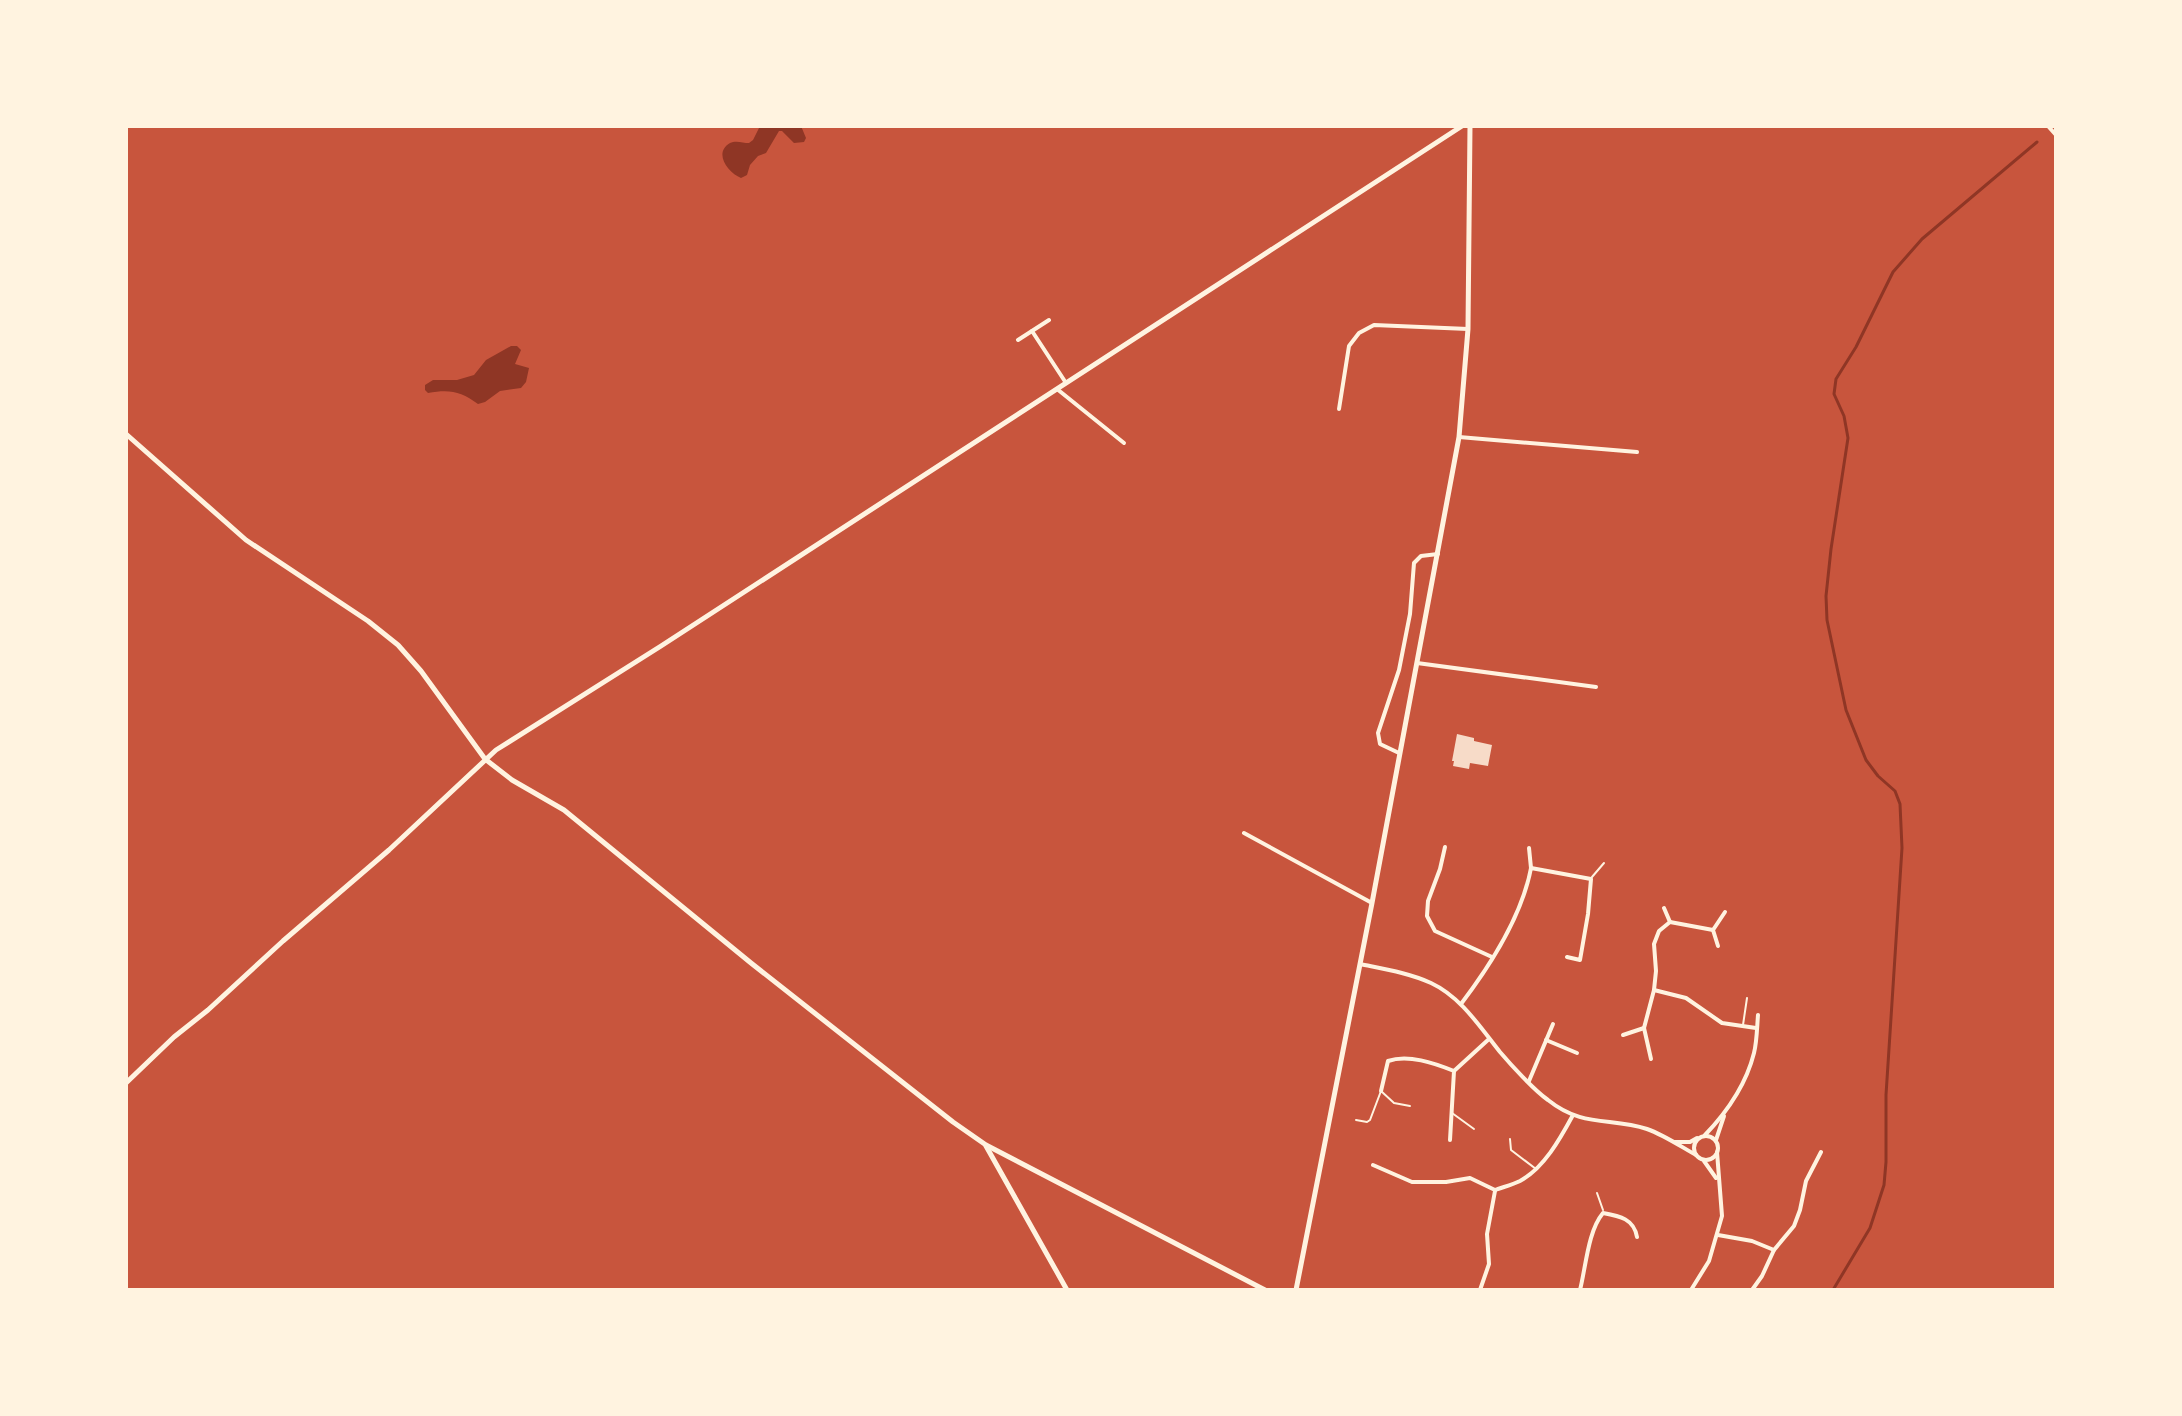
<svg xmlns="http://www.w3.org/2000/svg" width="2182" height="1416" viewBox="0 0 2182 1416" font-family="'Asap Condensed',sans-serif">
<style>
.water{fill:#8f3625}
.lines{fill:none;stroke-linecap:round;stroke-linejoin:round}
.stream{stroke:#8f3625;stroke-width:3}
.building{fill:#f7dbc8}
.service{stroke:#fff3e0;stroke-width:2}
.minor{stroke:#fff3e0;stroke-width:4}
.tertiary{stroke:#fff3e0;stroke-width:5}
.secondary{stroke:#fff3e0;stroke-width:5}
</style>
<rect width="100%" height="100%" fill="#c8553d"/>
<g class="water">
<path d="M760 126H801L806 138 804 142 794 143 782 131H779L766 153 758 156 750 165 747 175 741 178C728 173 713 153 730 143 736 140 743 143 749 143L753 140Z"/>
<path d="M511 346H517L521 350 515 364 529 368 526 382 521 388 500 391 485 402 478 404C461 391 449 389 428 393L425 390V385L433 380H457L474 375 486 360Z"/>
</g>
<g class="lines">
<path class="stream" d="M1833 1290 1870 1228 1884 1185 1886 1162V1095L1902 848 1900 804 1895 791 1878 776 1866 760 1846 710 1827 620 1826 596 1831 549 1848 438 1844 416 1834 394 1836 379 1856 347 1893 272 1922 239 2037 142"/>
</g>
<path class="building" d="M1457 734 1474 738V741L1492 745 1488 766 1470 763 1469 769 1453 766 1454 761H1452Z"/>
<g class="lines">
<g class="service">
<path d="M1592 877 1604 863"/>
<path d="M1743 1025 1747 998"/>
<path d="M1452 1113 1474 1129"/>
<path d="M1356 1120 1367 1122 1370 1120 1381 1091 1394 1103 1410 1106"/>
<path d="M1510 1139 1511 1150 1536 1169"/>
<path d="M1597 1193 1603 1210"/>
</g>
<g class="minor">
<path d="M2048 126 2056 135"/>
<path d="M1032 331 1066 383"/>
<path d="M1018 340 1049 320"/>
<path d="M1057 389 1124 443"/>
<path d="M1339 409 1349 346 1359 333 1374 325 1468 329"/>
<path d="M1459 437 1637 452"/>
<path d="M1417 663 1596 687"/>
<path d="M1399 753 1380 744 1378 733 1399 670 1410 614 1414 563 1421 556 1438 554"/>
<path d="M1244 833 1372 903"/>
<path d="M1445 847 1440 869 1428 901 1427 916 1435 931 1492 957"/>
<path d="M1529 848 1531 868"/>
<path d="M1670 922 1713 930"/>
<path d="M1718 946 1713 930 1725 912"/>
<path d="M1360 964C1384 969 1409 973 1431 983 1461 997 1480 1027 1500 1052 1511 1065 1534 1090 1548 1100 1583 1128 1610 1117 1647 1129 1664 1135 1680 1146 1696 1155"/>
<path d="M1654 990 1686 998 1722 1023 1756 1028"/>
<path d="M1461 1004C1490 966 1522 916 1531 868L1591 879 1588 914 1580 960 1567 957"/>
<path d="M1644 1028 1654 990 1656 971 1654 944 1659 931 1670 922 1664 908"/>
<path d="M1623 1035 1644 1028 1651 1059"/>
<path d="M1546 1040 1577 1053"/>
<path d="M1454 1071 1489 1039"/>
<path d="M1529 1081 1553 1024"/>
<path d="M1381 1091 1388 1061C1408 1054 1434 1063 1454 1071L1450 1140"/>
<path d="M1705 1135C1728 1111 1746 1085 1754 1053 1757 1041 1757 1027 1758 1015"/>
<circle cx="1706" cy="1148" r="12"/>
<path d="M1716 1140 1724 1116"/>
<path d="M1675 1142H1690L1697 1138"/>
<path d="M1704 1161 1716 1178"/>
<path d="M1373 1165 1412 1182H1446L1470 1178 1495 1190C1503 1187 1512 1185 1520 1181 1544 1168 1560 1139 1573 1115"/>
<path d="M1718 1235 1752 1241 1774 1250 1794 1226 1800 1210 1806 1181 1821 1152"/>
<path d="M1480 1290 1489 1264 1487 1234 1495 1191"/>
<path d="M1580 1290C1586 1266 1588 1231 1603 1213 1620 1216 1634 1219 1637 1237"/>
<path d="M1691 1290 1709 1261 1722 1216 1717 1152"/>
<path d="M1752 1290 1762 1276 1774 1250"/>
</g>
<g class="tertiary">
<path d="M126 1083 174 1037 208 1010 283 941 389 850 496 750 661 646 1462 126"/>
<path d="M986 1146 1067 1290"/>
</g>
<g class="secondary">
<path d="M126 434 246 540 368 621 398 645 421 671 485 759 512 780 564 810 751 963 953 1122 986 1145 1265 1290"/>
<path d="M1296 1290 1372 903 1459 437 1468 329 1470 126"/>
</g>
</g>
<rect width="2182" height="1416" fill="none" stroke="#fff3e0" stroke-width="256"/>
</svg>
